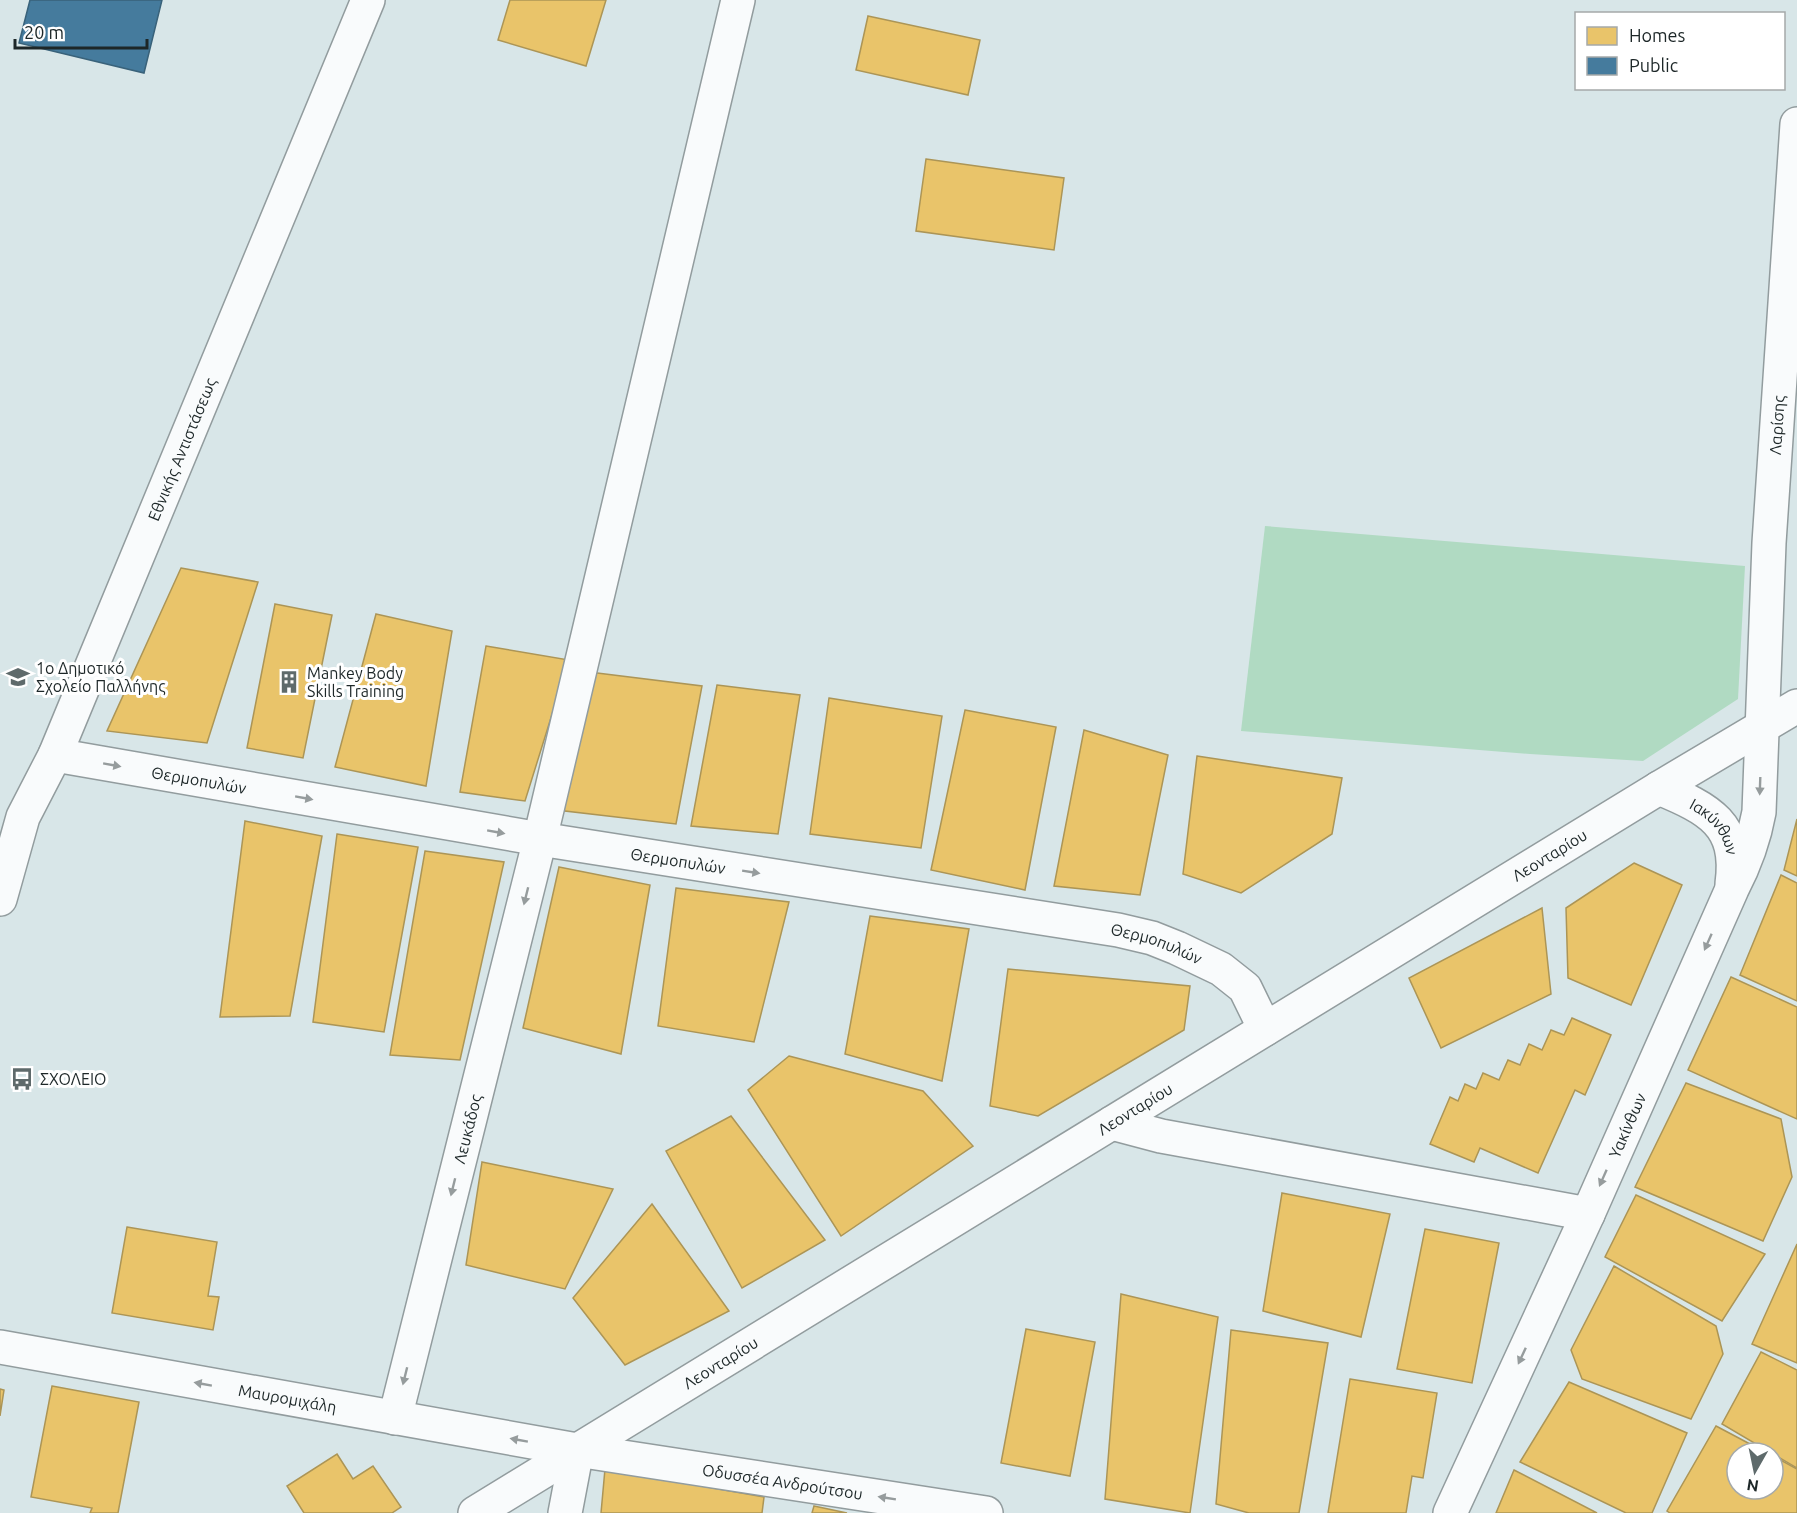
<svg xmlns="http://www.w3.org/2000/svg" width="1797" height="1513" viewBox="0 0 1797 1513" font-family="Ubuntu,sans-serif">
<style>
.green{fill:#b0dac2}
.homes{fill:#e9c46a;stroke:#ac9556;stroke-width:1.5}
.public{fill:#457b9d;stroke:#39627a;stroke-width:1.5}
.lines{fill:none;stroke-linecap:round;stroke-linejoin:round}
.minor-casing{stroke:#929c9e;stroke-width:36}
.tertiary-casing{stroke:#929c9e;stroke-width:36}
.secondary-casing{stroke:#929c9e;stroke-width:36}
.minor{stroke:#f9fbfc;stroke-width:33}
.tertiary{stroke:#f9fbfc;stroke-width:33}
.secondary{stroke:#f9fbfc;stroke-width:33}
.oneway{fill:#969c9d}
.labels{text-anchor:middle;dominant-baseline:central;stroke-width:6;stroke-linejoin:round;paint-order:stroke}
.street-label{font-size:16px;fill:#1d2728;stroke:#fff}
.poi-label{font-size:16px;fill:#1d2728;stroke:#fff;text-anchor:start}
</style>
<rect width="100%" height="100%" fill="#d8e6e8"/>
<path class="green" d="M1265 526 1745 566 1738 699 1643 761 1530 754 1241 731Z"/>
<g class="homes">
<path d="M510 0H606L586 66 498 40Z"/>
<path d="M868 16 980 40 968 95 856 70Z"/>
<path d="M926 159 1064 178 1054 250 916 231Z"/>
<path d="M181 568 258 582 207 743 107 731Z"/>
<path d="M275 604 332 615 303 758 247 748Z"/>
<path d="M376 614 452 631 426 786 335 767Z"/>
<path d="M486 646 569 660 525 801 460 792Z"/>
<path d="M589 672 702 686 676 824 548 809Z"/>
<path d="M717 685 800 695 778 834 691 826Z"/>
<path d="M829 698 942 716 921 848 810 834Z"/>
<path d="M965 710 1056 727 1025 890 931 870Z"/>
<path d="M1084 730 1168 755 1140 895 1054 886Z"/>
<path d="M1197 756 1342 778 1332 834 1241 893 1183 874Z"/>
<path d="M1797 819V876L1784 870Z"/>
<path d="M245 821 322 836 290 1016 220 1017Z"/>
<path d="M337 834 418 847 384 1032 313 1022Z"/>
<path d="M425 851 504 862 460 1060 390 1055Z"/>
<path d="M1634 863 1682 885 1631 1005 1568 978 1566 908Z"/>
<path d="M559 867 650 885 621 1054 523 1028Z"/>
<path d="M1781 875 1797 883V1001L1740 975Z"/>
<path d="M676 888 789 902 754 1042 658 1026Z"/>
<path d="M1542 908 1551 994 1441 1048 1409 978Z"/>
<path d="M870 916 969 929 942 1081 845 1054Z"/>
<path d="M1008 969 1190 986 1184 1030 1038 1116 990 1106Z"/>
<path d="M1731 977 1797 1007V1119L1688 1070Z"/>
<path d="M1572 1018 1611 1035 1585 1095 1575 1090 1538 1173 1480 1148 1474 1162 1430 1144 1450 1097 1458 1101 1465 1084 1476 1089 1483 1073 1499 1080 1508 1060 1520 1065 1529 1044 1542 1050 1551 1030 1564 1035Z"/>
<path d="M789 1056 923 1091 973 1146 841 1236 748 1090Z"/>
<path d="M1686 1083 1781 1119 1792 1177 1763 1241 1635 1187Z"/>
<path d="M731 1116 825 1240 742 1288 666 1151Z"/>
<path d="M482 1162 613 1189 565 1289 466 1265Z"/>
<path d="M1282 1193 1390 1214 1361 1337 1263 1311Z"/>
<path d="M1636 1195 1765 1254 1722 1321 1605 1257Z"/>
<path d="M652 1204 729 1311 625 1365 573 1298Z"/>
<path d="M127 1227 217 1242 208 1296 219 1297 213 1330 112 1313Z"/>
<path d="M1425 1229 1499 1243 1472 1383 1397 1369Z"/>
<path d="M1797 1244V1363L1752 1344Z"/>
<path d="M1614 1266 1716 1326 1723 1354 1691 1419 1582 1379 1571 1350Z"/>
<path d="M1121 1294 1218 1317 1190 1513 1105 1499Z"/>
<path d="M1026 1329 1095 1342 1070 1476 1001 1463Z"/>
<path d="M1231 1330 1328 1343 1299 1513H1249L1216 1504Z"/>
<path d="M1761 1352 1797 1370V1468L1722 1424Z"/>
<path d="M1350 1379 1437 1393 1423 1478 1412 1476 1406 1513H1328Z"/>
<path d="M1569 1382 1687 1433 1652 1513H1626L1520 1462Z"/>
<path d="M52 1386 139 1402 118 1513H90L92 1508 31 1497Z"/>
<path d="M0 1389 4 1390 0 1416Z"/>
<path d="M1716 1426 1767 1453H1737V1489H1773V1456L1797 1469V1513H1670L1667 1511Z"/>
<path d="M337 1454 353 1479 373 1466 401 1507 392 1513H304L287 1486Z"/>
<path d="M605 1469 764 1497 762 1513H601Z"/>
<path d="M1514 1470 1597 1513H1496Z"/>
<path d="M814 1506 847 1513H812Z"/>
</g>
<path class="public" d="M30 0H162L144 73 19 43Z"/>
<g class="lines">
<g class="minor-casing">
<g id="minor">
<path id="s1" d="M55 755 540 839 1118 930 1152 938 1177 948 1221 969 1245 988 1265 1029"/>
<path id="s2" d="M1659 788C1709 809 1740 824 1732 884"/>
<path d="M1112 1123 1161 1136 1588 1214"/>
<path id="s3" d="M0 1347 577 1450 986 1513"/>
<path id="s4" d="M395 1418 540 839 738 0"/>
<path d="M565 1513 577 1450"/>
<path id="s5" d="M1450 1513 1588 1214 1732 889C1745 864 1754 840 1759 812L1769 543 1797 124"/>
</g>
</g>
<g class="tertiary-casing">
<g id="tertiary">
<path id="s6" d="M475 1513 1659 788 1797 706"/>
</g>
</g>
<g class="secondary-casing">
<g id="secondary">
<path id="s7" d="M0 899 23 817 55 755 368 0"/>
</g>
</g>
<use href="#minor" class="minor"/>
<use href="#tertiary" class="tertiary"/>
<use href="#secondary" class="secondary"/>
</g>
<defs><path id="oneway-solid" d="M-6-.8H1V-3.2L6.5 0L1 3.2V.8H-6Z" transform="scale(1.5)"/></defs>
<g class="oneway">
<use href="#oneway-solid" transform="translate(112 765) rotate(10)"/>
<use href="#oneway-solid" transform="translate(1760 786) rotate(92)"/>
<use href="#oneway-solid" transform="translate(304 798) rotate(10)"/>
<use href="#oneway-solid" transform="translate(496 832) rotate(10)"/>
<use href="#oneway-solid" transform="translate(751 872) rotate(9)"/>
<use href="#oneway-solid" transform="translate(526 896) rotate(104)"/>
<use href="#oneway-solid" transform="translate(1708 942) rotate(114)"/>
<use href="#oneway-solid" transform="translate(1603 1178) rotate(114)"/>
<use href="#oneway-solid" transform="translate(453 1187) rotate(104)"/>
<use href="#oneway-solid" transform="translate(1522 1356) rotate(115)"/>
<use href="#oneway-solid" transform="translate(405 1376) rotate(104)"/>
<use href="#oneway-solid" transform="translate(203 1384) rotate(-170)"/>
<use href="#oneway-solid" transform="translate(519 1440) rotate(-170)"/>
<use href="#oneway-solid" transform="translate(887 1498) rotate(-171)"/>
</g>
<defs>
<g id="school-bare" transform="scale(1.8)"><path d="M0-5L7-2L0 1L-7-2ZM-4 1L0 2.5L4 1V4Q0 6-4 4Z" fill="#5e6a6b" stroke="#fff" stroke-width="2.5" paint-order="stroke"/></g>
<g id="building-bare" transform="scale(1.8)"><path d="M-4-6H4V6H1V3H-1V6H-4ZM-2.5-4.3h1.7v1.8h-1.7ZM.8-4.3h1.7v1.8H.8ZM-2.5-1h1.7V.8h-1.7ZM.8-1h1.7V.8H.8Z" fill="#5e6a6b" stroke="#fff" stroke-width="2.5" paint-order="stroke"/></g>
<g id="bus-bare" transform="scale(1.8)"><path d="M-5-6H5V4H4V6H2V4H-2V6H-4V4H-5ZM-3.5-4V0h7V-4ZM-3.5 1.2v1.5H-2V1.2ZM2 1.2v1.5H3.5V1.2Z" fill="#5e6a6b" stroke="#fff" stroke-width="2.5" paint-order="stroke"/></g>
</defs>
<g fill-rule="evenodd">
<use href="#school-bare" x="18" y="677"/>
<use href="#building-bare" x="289" y="682"/>
<use href="#bus-bare" x="22" y="1079"/>
</g>
<g class="labels">
<g class="street-label">
<text stroke="none"><textPath href="#s5" startOffset="1154">Λαρίσης</textPath></text>
<text stroke="none"><textPath href="#s7" startOffset="486">Εθνικής Αντιστάσεως</textPath></text>
<text stroke="none"><textPath href="#s1" startOffset="146">Θερμοπυλών</textPath></text>
<text stroke="none"><textPath href="#s2" startOffset="70">Ιακύνθων</textPath></text>
<text stroke="none"><textPath href="#s6" startOffset="1260">Λεονταρίου</textPath></text>
<text stroke="none"><textPath href="#s1" startOffset="632">Θερμοπυλών</textPath></text>
<text stroke="none"><textPath href="#s1" startOffset="1118">Θερμοπυλών</textPath></text>
<text stroke="none"><textPath href="#s6" startOffset="774">Λεονταρίου</textPath></text>
<text stroke="none"><textPath href="#s5" startOffset="426">Υακίνθων</textPath></text>
<text stroke="none"><textPath href="#s4" startOffset="298">Λευκάδος</textPath></text>
<text stroke="none"><textPath href="#s6" startOffset="288">Λεονταρίου</textPath></text>
<text stroke="none"><textPath href="#s3" startOffset="292">Μαυρομιχάλη</textPath></text>
<text stroke="none"><textPath href="#s3" startOffset="794">Οδυσσέα Ανδρούτσου</textPath></text>
</g>
<g class="poi-label">
<text x="36" y="668">1ο Δημοτικό<tspan x="36" dy="18">Σχολείο Παλλήνης</tspan></text>
<text x="307" y="673">Mankey Body<tspan x="307" dy="18">Skills Training</tspan></text>
<text x="40" y="1079">ΣΧΟΛΕΙΟ</text>
</g>
</g>
<rect x="1575" y="12" width="210" height="78" fill="#ffffff" stroke="#a5a9a9" stroke-width="1.5"/>
<rect x="1587" y="27" width="30" height="18" fill="#e9c46a" stroke="#a5a9a9" stroke-width="1.5"/>
<text x="1629" y="42" font-size="18" fill="#1d2728">Homes</text>
<rect x="1587" y="57" width="30" height="18" fill="#457b9d" stroke="#a5a9a9" stroke-width="1.5"/>
<text x="1629" y="72" font-size="18" fill="#1d2728">Public</text>
<g transform="translate(1755 1471) rotate(189)"><circle r="28" fill="#ffffff" stroke="#a5a9a9" stroke-width="1.5"/>
<path d="M0-4.5L10 22L0 15L-10 22Z" fill="#5e6a6b"/>
<text y="-9" font-size="16" font-weight="bold" text-anchor="middle" fill="#1d2728">N</text>
</g>
<path d="M15 39v9h132v-9" fill="none" stroke="#1d2728" stroke-width="3"/>
<text x="24" y="39" font-size="18" fill="#1d2728" stroke="#ffffff" stroke-width="4.5" paint-order="stroke">20 m</text>
</svg>
